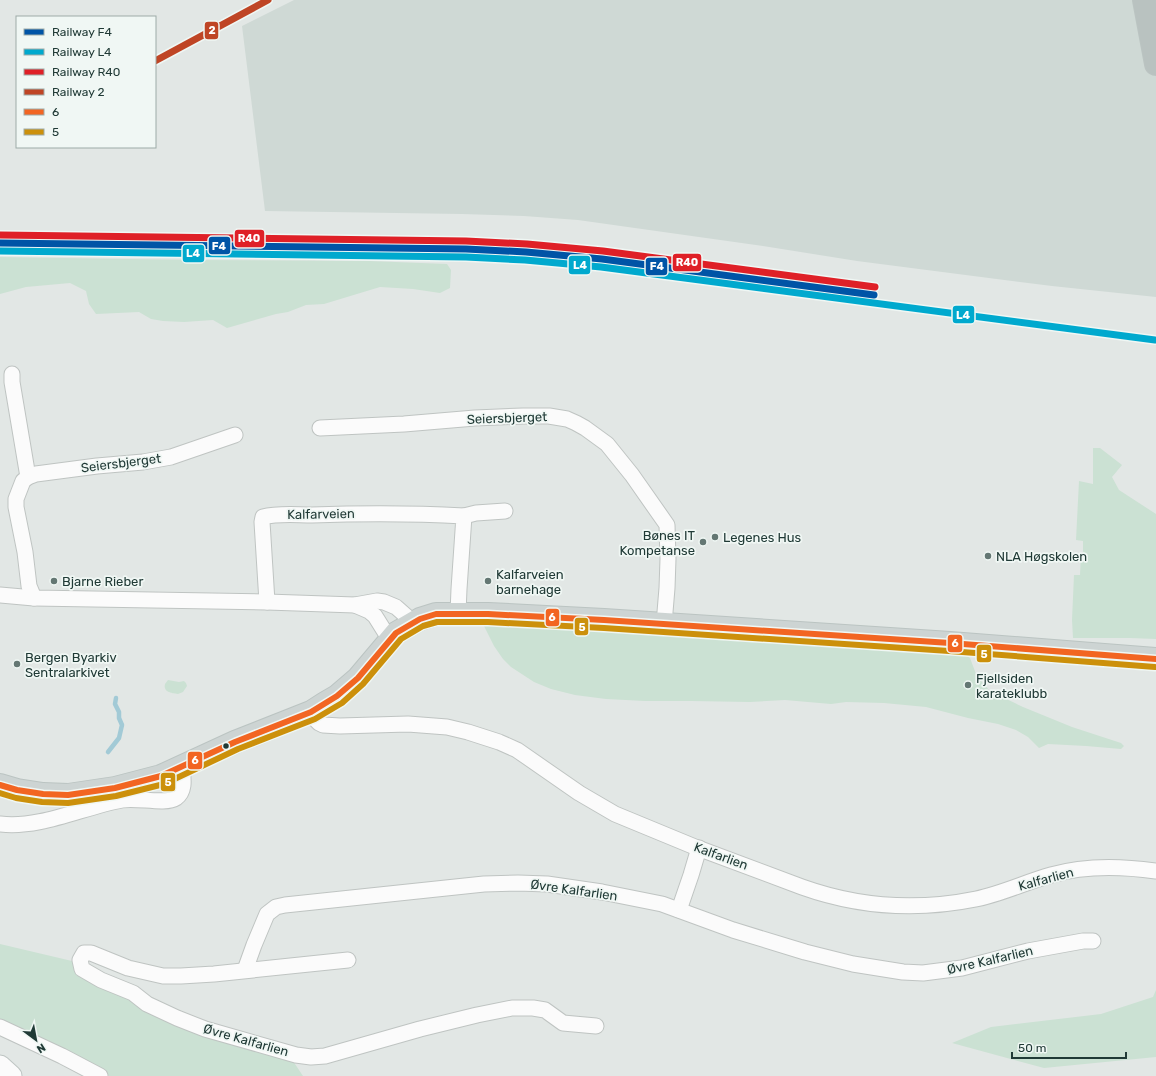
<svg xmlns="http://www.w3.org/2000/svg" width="1156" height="1076" viewBox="0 0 1156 1076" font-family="Rubik,sans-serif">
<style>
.built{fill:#cfd9d5}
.green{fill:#cbe1d3}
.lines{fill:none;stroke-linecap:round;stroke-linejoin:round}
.stream{stroke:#a2cad6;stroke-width:4.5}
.street-casing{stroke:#bfc4c2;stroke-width:17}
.secondary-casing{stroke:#bec5c3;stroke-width:23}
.primary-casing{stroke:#bbc4c2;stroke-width:24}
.highway-casing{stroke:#bbc4c2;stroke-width:24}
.street{stroke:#fbfbfb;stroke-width:15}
.secondary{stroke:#fbfbfb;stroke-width:21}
.primary{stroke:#cdd4d3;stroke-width:22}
.highway{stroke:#b9c2c0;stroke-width:22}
.bus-1-casing{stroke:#f0f7f4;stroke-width:9}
.bus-2-casing{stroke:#f0f7f4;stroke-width:9}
.bus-1{stroke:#f26522;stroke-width:6}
.bus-2{stroke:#cc900b;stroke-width:6}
.rail-1-casing{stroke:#f0f7f4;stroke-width:10}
.rail-2-casing{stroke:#f0f7f4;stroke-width:10}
.rail-3-casing{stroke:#f0f7f4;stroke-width:10}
.rail-4-casing{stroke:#f0f7f4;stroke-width:10}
.rail-1{stroke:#0054a6;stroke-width:7}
.rail-2{stroke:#00a9ce;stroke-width:7}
.rail-3{stroke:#df2027;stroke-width:7}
.rail-4{stroke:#bf4525;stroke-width:7}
.poi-dot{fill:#647773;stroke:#f0f7f4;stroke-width:1.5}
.bus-dot{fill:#203a36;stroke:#f0f7f4;stroke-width:1.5}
.labels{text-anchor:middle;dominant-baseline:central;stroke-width:3.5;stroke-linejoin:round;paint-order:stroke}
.street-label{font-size:13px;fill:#203a36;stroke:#f0f7f4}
.poi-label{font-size:13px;fill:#203a36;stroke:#f0f7f4;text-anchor:start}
.line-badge{stroke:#f0f7f4;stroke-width:1.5}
.badge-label{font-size:11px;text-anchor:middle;font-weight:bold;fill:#fff}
</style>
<rect width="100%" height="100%" fill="#e2e7e5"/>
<path class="built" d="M294 0H1156V297L1052 286 857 261 763 246 578 220 524 216 462 214 265 211 242 26Z"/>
<g class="green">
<path d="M0 257 194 260 369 261 447 264 451 270 450 288 440 293 413 289 380 287 324 304 306 305 288 312 276 314 227 328 213 320 184 322 163 321 151 319 139 312 96 314 89 304 86 291 70 283 26 287 0 294Z"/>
<path d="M1093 448H1100L1122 465 1112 477 1119 490 1156 514V639L1130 638H1073L1072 620 1074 575H1080L1081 554H1083V541L1076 540 1079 481 1093 484Z"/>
<path d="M483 624 947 653 967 656 970 658 976 674 981 681 989 690 1000 696 1023 707 1072 727 1121 743 1124 746 1121 749 1086 746 1048 744 1039 748 1028 737 1016 730 998 724 968 718 926 707 884 703 846 702 831 704 785 700 750 702 691 701H645L606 699 575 695 551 689 534 682 511 667 503 659 494 646Z"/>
<path d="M168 680 179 682 184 681 186 683 187 686 183 692 178 694C171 693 163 692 165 684Z"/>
<path d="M0 944 72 961 82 973 291 1058 303 1076H109L104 1071 0 1020Z"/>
<path d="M1156 990V1057L1044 1068 952 1043 991 1027 1101 1014 1153 997Z"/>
</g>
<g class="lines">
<path class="stream" d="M108 752 119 738 122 725 119 718V712L115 704 116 698"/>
<g class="street-casing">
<g id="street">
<path d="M12 374V382L28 477"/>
<path d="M320 428 404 424 475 418 523 416H549L567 419 576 423 585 428 607 444 632 475 667 525 668 559 667 588 664 624"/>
<path d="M464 516 476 513 505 511"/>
<path d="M0 595 34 598 267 602 355 605 377 601 384 602 396 607 413 622"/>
<path d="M34 598 29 586 25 552 16 507V499L23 481 28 477 36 474 97 466 143 462 171 457 235 435"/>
<path d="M267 602 262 522 263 517C278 513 296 515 312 515 363 513 413 513 464 516L459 589 458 613"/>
<path d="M355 605 369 611 375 616 390 640"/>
<path d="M311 712 316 720 319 723 323 725 340 726 408 724 447 727 468 732 499 742 517 750 579 793 615 814 695 847 802 887C858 907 917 911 976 899 1001 894 1026 882 1051 875 1085 865 1121 866 1156 871"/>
<path d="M0 824C40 829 83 807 122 800 137 797 165 805 176 798 186 791 183 777 182 767"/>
<path d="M679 910 691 875 699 848"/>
<path d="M348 960 214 974 181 976H163L128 968 91 953H84L80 960 82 969 101 980 133 993 147 1004 177 1018 205 1029 296 1055 311 1057 325 1056 420 1029 477 1015 512 1008H533L545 1010 563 1023 596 1026"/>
<path d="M245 970 254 945 267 914 276 907 285 905 484 884 518 883 547 884 602 892 662 904 733 930 805 952 853 964 903 972 923 973 962 968 1028 951 1083 941H1093"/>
<path d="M0 1027 62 1056 100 1076"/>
</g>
</g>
<g class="secondary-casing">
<path id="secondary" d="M0 1066 11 1076"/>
</g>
<g class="primary-casing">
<path id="primary" d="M0 785 17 790 43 794 68 795 115 788 161 776 235 742 311 712 325 703 337 696 358 678 396 633 420 619 436 614H488L604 620 950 643 1156 659"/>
</g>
<g class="highway-casing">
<path id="highway" d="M1144 0 1156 64"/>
</g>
<use href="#street" class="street"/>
<use href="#secondary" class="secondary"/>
<use href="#primary" class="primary"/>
<use href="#highway" class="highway"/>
<g class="bus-1-casing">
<path id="bus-1" d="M0 785 17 790 43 794 68 795 115 788 161 776 235 742 311 712 337 696 358 678 396 633 420 619 436 614H488L604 620 950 643 1156 659"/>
</g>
<g class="bus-2-casing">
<path id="bus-2" d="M0 793 16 798 42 802 68 803 116 796 164 784 238 749 315 719 342 703 363 684 401 639 423 626 437 622H488L604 628 949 651 1155 667"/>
</g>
<use href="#bus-1" class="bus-1"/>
<use href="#bus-2" class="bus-2"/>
<g class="rail-1-casing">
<path id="rail-1" d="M0 243 466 249 526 252 602 259 874 295"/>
</g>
<g class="rail-2-casing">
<path id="rail-2" d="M0 251 466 257 525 260 601 267 1155 340"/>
</g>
<g class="rail-3-casing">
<path id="rail-3" d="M0 235 466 241 527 244 603 251 875 287"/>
</g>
<g class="rail-4-casing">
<path id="rail-4" d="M155 61 268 0"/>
</g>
<use href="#rail-1" class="rail-1"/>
<use href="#rail-2" class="rail-2"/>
<use href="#rail-3" class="rail-3"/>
<use href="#rail-4" class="rail-4"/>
</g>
<g class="poi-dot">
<circle cx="715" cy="537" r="4"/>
<circle cx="703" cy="542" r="4"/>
<circle cx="988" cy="556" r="4"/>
<circle cx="54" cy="581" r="4"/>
<circle cx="488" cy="581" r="4"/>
<circle cx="17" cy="664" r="4"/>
<circle cx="968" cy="685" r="4"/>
</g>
<circle class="bus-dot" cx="226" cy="746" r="3.5"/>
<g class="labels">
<g class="street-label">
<text transform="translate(507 418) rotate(-2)">Seiersbjerget</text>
<text transform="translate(121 463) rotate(-7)">Seiersbjerget</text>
<text transform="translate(321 514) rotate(-1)">Kalfarveien</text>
<text transform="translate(721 856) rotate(20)">Kalfarlien</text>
<text transform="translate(1046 879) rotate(-15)">Kalfarlien</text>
<text transform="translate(574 890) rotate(8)">Øvre Kalfarlien</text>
<text transform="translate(990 960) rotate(-13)">Øvre Kalfarlien</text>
<text transform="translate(246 1040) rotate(16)">Øvre Kalfarlien</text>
</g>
<g class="poi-label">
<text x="695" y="535" text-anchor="end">Bønes IT<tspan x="695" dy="15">Kompetanse</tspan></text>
<text x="723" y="537">Legenes Hus</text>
<text x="996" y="556">NLA Høgskolen</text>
<text x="496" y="574">Kalfarveien<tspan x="496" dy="15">barnehage</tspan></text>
<text x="62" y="581">Bjarne Rieber</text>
<text x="25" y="657">Bergen Byarkiv<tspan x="25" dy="15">Sentralarkivet</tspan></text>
<text x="976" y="678">Fjellsiden<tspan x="976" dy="15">karateklubb</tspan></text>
</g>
</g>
<g class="line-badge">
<rect x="204" y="21" width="15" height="19" rx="4" fill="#bf4525"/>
<rect x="234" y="229" width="31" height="19" rx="4" fill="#df2027"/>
<rect x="208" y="236" width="23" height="19" rx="4" fill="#0054a6"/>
<rect x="182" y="244" width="23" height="19" rx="4" fill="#00a9ce"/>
<rect x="672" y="253" width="30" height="19" rx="4" fill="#df2027"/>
<rect x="568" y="255" width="23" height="20" rx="4" fill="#00a9ce"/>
<rect x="645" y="257" width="23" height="19" rx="4" fill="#0054a6"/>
<rect x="952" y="305" width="23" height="19" rx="4" fill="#00a9ce"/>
<rect x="545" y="608" width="15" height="19" rx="4" fill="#f26522"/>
<rect x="574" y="617" width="15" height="19" rx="4" fill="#cc900b"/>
<rect x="947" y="634" width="16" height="19" rx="4" fill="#f26522"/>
<rect x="976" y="644" width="16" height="19" rx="4" fill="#cc900b"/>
<rect x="187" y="751" width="16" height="19" rx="4" fill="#f26522"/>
<rect x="160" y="772" width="16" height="20" rx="4" fill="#cc900b"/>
</g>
<g class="badge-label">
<text x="212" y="34">2</text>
<text x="249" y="242">R40</text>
<text x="219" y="250">F4</text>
<text x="193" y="257">L4</text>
<text x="687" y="266">R40</text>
<text x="580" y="269">L4</text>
<text x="657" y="270">F4</text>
<text x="963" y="319">L4</text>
<text x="552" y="621">6</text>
<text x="582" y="631">5</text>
<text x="955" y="647">6</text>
<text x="984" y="658">5</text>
<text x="195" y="764">6</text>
<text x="168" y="786">5</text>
</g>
<rect x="16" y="16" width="140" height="132" fill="#f0f7f4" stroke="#9daba8"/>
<rect x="24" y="29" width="20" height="6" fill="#0054a6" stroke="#9daba8"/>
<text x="52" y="36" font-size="12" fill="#203a36">Railway F4</text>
<rect x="24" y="49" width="20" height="6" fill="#00a9ce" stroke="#9daba8"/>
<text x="52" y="56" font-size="12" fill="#203a36">Railway L4</text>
<rect x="24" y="69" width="20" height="6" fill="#df2027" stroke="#9daba8"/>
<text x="52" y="76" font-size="12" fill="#203a36">Railway R40</text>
<rect x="24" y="89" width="20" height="6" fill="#bf4525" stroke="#9daba8"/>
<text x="52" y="96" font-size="12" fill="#203a36">Railway 2</text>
<rect x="24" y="109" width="20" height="6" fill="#f26522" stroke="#9daba8"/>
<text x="52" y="116" font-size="12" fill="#203a36">6</text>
<rect x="24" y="129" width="20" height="6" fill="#cc900b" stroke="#9daba8"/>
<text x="52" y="136" font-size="12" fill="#203a36">5</text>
<g transform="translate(36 1040) rotate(148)" stroke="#f0f7f4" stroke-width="3" paint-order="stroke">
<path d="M0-3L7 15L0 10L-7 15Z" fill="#203a36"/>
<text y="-6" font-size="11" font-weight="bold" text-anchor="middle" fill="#203a36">N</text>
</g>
<path d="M1012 1052v6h114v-6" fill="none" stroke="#203a36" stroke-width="2"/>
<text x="1018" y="1052" font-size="12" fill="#203a36" stroke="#f0f7f4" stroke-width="3" paint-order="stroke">50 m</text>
</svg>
